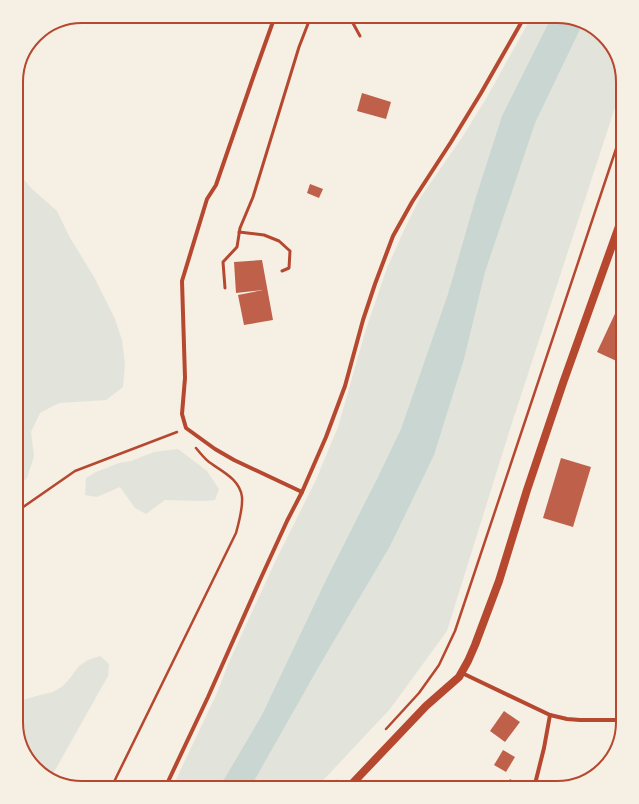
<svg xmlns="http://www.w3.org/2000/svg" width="639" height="804" viewBox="0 0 639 804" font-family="'Work Sans',sans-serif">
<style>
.green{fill:#e2e4dc}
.water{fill:#c9d6d2}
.building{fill:#bf614a}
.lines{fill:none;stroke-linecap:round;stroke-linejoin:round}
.path{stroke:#b5482f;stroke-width:2.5}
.service{stroke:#b5482f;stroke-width:3}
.minor{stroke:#b5482f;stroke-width:4}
.secondary{stroke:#b5482f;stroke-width:8}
.rim{fill:none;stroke:#b5482f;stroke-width:2}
</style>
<rect width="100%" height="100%" fill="#f6efe4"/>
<g class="green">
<path d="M532 16H561L590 25 612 45 623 83 511 426 447 631 390 709 316 788H172L217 693 229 662 275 562 315 482 338 427 366 329 387 268 405 228 420 198 463 136 487 97Z"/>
<path d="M16 168 25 181 32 189 57 211 69 236 94 277 115 319 122 340 125 364 123 387 106 400 59 403 40 413 31 432 34 456 27 478 16 489Z"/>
<path d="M178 449 207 471 219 489 215 500 204 501 165 500 146 514 135 508 120 487 97 497 85 495 86 478 96 472 119 463 131 461 154 452Z"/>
<path d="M100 656 109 664 108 676 50 779H49L27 759 16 722V702L40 695 53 692 63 686 71 677 78 667 88 660Z"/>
</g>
<path class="water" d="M552 16H561L583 23 535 123 485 272 464 359 434 455 390 546 322 661 250 788H219L262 715 327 578 378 477 401 429 448 294 476 197 502 116Z"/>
<g class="building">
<path d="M362 93 391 102 386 119 357 111Z"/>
<path d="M310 184 323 189 319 198 307 193Z"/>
<path d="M262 260 273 320 244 325 238 295 263 290 236 293 234 262Z"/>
<path d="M623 263V287L616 285Z"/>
<path d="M620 303 623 304V364L597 352Z"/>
<path d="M561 458 591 467 573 527 543 518Z"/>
<path d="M504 711 520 722 505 742 490 731Z"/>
<path d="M503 750 515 757 506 772 494 765Z"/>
<path d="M510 779 523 787V788H505Z"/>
</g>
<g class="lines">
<g class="path">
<path d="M16 512 75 471 177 432"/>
<path d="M386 729 419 693 439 665 455 631 623 128"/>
<path d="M111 788 236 533C239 522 243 508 242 497 240 479 221 471 209 462 204 458 200 453 196 448"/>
<path d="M331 788 337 781"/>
</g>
<g class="service">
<path d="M349 16 360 36"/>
<path d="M239 232 264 235 279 241 290 251 289 268 282 271"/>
<path d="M225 288 223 262 237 247 240 228 253 197 299 47 311 16"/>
</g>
<g class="minor">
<path d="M275 16 255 72 216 185 207 199 182 281 185 378 182 414 186 428 215 449 234 460 302 492"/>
<path d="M462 673 550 715 567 719 580 720H623"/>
<path d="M165 788 208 697 260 580 287 521 302 492 326 437 345 386 363 320 375 284 393 236 412 202 451 142 481 93 525 16"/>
<path d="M534 788 544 748 550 715"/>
</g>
<path class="secondary" d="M348 788 426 706 459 677 468 661 475 645 499 581 527 490 563 383 623 215"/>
</g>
<path d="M0 0H639V804H0ZM82 23H557A59 59 0 0 1 616 82V722A59 59 0 0 1 557 781H82A59 59 0 0 1 23 722V82A59 59 0 0 1 82 23Z" fill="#f6efe4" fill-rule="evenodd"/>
<path class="rim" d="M82 23H557A59 59 0 0 1 616 82V722A59 59 0 0 1 557 781H82A59 59 0 0 1 23 722V82A59 59 0 0 1 82 23Z"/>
</svg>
